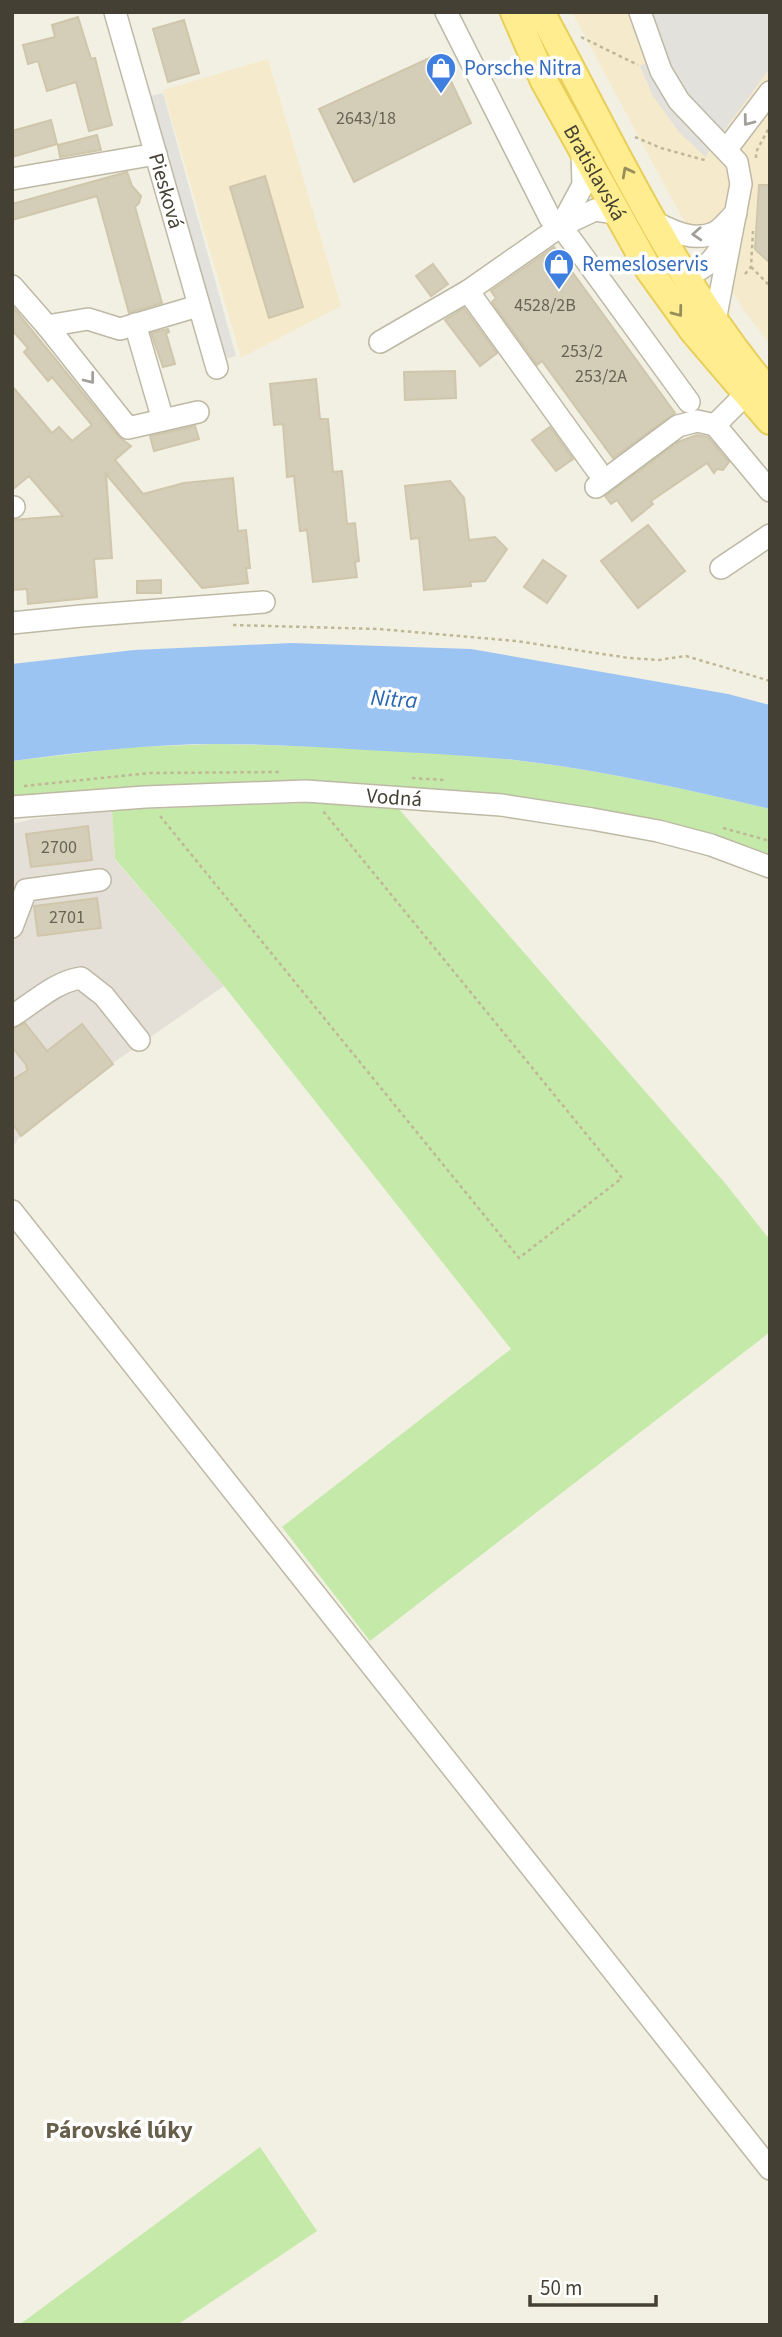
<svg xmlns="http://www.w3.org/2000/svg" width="782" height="2337" viewBox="0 0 782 2337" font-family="'Source Sans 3',sans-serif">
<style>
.commercial{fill:#f6eacc}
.industrial{fill:#e4e0d8}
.green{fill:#c4e9a9}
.parking{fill:#e2e1dc}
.water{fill:#9cc4f3}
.building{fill:#d4cdb8;stroke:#cfc6ab;stroke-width:2}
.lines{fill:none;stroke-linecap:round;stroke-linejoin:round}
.minor-casing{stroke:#beb9a5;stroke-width:24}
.major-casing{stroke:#e8cf5b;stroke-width:30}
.path{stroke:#c0b796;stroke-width:2.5;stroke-dasharray:3.5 3.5;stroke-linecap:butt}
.minor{stroke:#fff;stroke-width:21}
.major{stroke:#ffed8f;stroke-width:26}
.oneway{stroke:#a2a099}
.oneway2{stroke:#988e5c}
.labels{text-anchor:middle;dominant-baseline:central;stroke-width:7;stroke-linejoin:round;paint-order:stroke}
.number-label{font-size:18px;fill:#686354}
.shop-label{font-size:21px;fill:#366cbe;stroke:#fff;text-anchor:start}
.street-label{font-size:21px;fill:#444033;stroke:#fff}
.water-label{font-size:23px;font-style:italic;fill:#2968b4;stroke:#fff}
.quarter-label{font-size:24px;font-weight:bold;fill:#685f4a;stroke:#fff}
</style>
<rect width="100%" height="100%" fill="#f2f0e3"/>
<g class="commercial">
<path d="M574 12H770V344L746 313 680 214 573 14Z"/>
<path d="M268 59 341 306 241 358 163 90Z"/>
</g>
<path class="industrial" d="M112 810 115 860 224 986 32 1119 12 1148V824L33 819Z"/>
<g class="green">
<path d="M217 744C316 746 416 750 514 760 600 770 686 789 770 809V862L515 802 12 801V761L133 747Z"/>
<path d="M391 800 725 1183 770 1240V1332L370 1641 282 1527 511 1349 224 986 115 859 112 810Z"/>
<path d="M260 2147 317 2231 177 2325H19Z"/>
</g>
<g class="parking">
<path d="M629 12H770V68L705 157 679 132 653 96 640 66 651 61Z"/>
<path d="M163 93 236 356 225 359 151 96Z"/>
</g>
<path class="water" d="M291 643 471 649 728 694 770 705V809C686 789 600 770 515 760 465 755 416 753 366 750 317 747 268 744 218 744 149 744 81 752 12 761V664L134 650Z"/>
<g class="building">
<path d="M78 17 91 59 95 58 112 125 89 131 76 82 47 91 38 61 28 64 23 45 55 37 52 25Z"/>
<path d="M184 20 199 73 168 82 153 29Z"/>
<path d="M438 54 471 123 354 182 319 109Z"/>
<path d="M51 120 57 144 12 157V131Z"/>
<path d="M97 135 101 150 60 157 58 145Z"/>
<path d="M127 172 132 186 141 196 139 203 135 207 162 303 129 313 97 196 12 220V204Z"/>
<path d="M265 176 303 307 269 318 230 187Z"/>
<path d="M759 185H770V263L755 249Z"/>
<path d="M554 247 675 413 613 458 542 361 537 365 492 302 496 298 491 291Z"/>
<path d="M433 264 448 284 431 296 416 276Z"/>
<path d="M12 306 118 436 131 446 115 460 143 494 184 483 233 478 238 531 246 530 250 568H246L248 583 202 588 106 474 112 558 94 559 97 597 28 604 27 589 12 590V520L63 516 29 476 12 490V386L52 433 59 427 72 441 92 425 52 377 48 381 24 352 28 348 12 330Z"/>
<path d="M464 308 497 353 480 366 445 320Z"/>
<path d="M168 329 169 332 166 333 175 364 163 367 151 333Z"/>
<path d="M455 371 456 398 405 400 404 372Z"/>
<path d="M316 379 320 419H328L333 472 342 471 347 524 355 523 359 561 355 562 357 577 313 582 307 530 300 531 294 476 287 477 283 424 274 425 270 384Z"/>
<path d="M195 426 199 439 154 451 150 436Z"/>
<path d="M550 427 573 459 556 471 532 440Z"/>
<path d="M697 435 708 437 729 462 723 470 717 469 714 473 707 463 651 501 653 504 632 521 617 500 611 504 605 496 678 442Z"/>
<path d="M450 481 464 498 469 540 495 537 507 549 485 581 470 582 471 586 424 590 419 538 411 539 405 486Z"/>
<path d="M648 525 685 571 638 608 601 561Z"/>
<path d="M543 560 566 576 547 603 524 587Z"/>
<path d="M161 580V593H137V581Z"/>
<path d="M88 826 92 860 31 867 26 834Z"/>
<path d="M97 898 101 928 38 936 34 906Z"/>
<path d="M25 1023 47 1051 82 1024 113 1064 21 1136 12 1123V1080L28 1070 26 1067 27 1066 12 1047V1029Z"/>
</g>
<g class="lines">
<g class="minor-casing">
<g id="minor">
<path id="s1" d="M115 12 217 368"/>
<path d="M446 12 550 218 561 226 689 402"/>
<path d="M640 12 661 71 679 101 737 162 741 184 715 321"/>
<path d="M726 150 770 92"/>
<path d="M12 179 156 154"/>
<path d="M654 222C673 231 693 242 714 233 722 229 729 219 736 213"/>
<path d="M561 226 583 185 582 151"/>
<path d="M686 276C708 267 716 259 725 238"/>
<path d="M12 286 47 326 88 319 120 329 198 306"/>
<path d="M135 324 163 420"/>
<path d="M47 326 128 428 198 412"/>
<path d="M380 342 468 291"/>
<path d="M746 394 715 425 770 491"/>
<path d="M597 470 468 291 561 226 595 210 616 213"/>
<path d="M596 487 678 426 697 421 715 425"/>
<path d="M12 507H14"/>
<path d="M721 568 770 535"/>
<path d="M12 623 81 616 264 602"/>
<path id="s2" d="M12 807 145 797 306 791 501 805 592 819 658 831 711 845 770 867"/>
<path d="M12 927 26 890 100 880"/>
<path d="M12 1016C34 1003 54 982 81 978L104 996 139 1040"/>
<path d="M12 1211 770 2169"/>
</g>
</g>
<g class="major-casing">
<g id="major">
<path id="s3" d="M514 12 544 81 649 270 693 331 770 421"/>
<path d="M541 12C611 141 674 281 770 393"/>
</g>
</g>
<g class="path">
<path d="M581 37 638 65"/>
<path d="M635 137 661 148 708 161"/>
<path d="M756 158V152L770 126"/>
<path d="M751 267 770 286"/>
<path d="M745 274 751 267 753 231"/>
<path d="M233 625 379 629 516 641 629 658 659 660 686 656 770 681"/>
<path d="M412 778 444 780"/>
<path d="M24 786 150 773 279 772"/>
<path d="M160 816 519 1258 622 1178 323 811"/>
<path d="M723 828 770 841"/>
</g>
<use href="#minor" class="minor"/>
<use href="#major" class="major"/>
</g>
<defs><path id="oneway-chevron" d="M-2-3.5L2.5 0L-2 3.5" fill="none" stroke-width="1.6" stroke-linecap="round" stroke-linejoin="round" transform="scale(1.75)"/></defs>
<g class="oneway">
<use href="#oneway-chevron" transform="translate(748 121) rotate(127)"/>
<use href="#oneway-chevron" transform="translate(697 234) rotate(177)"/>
<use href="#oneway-chevron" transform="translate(90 379) rotate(52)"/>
</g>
<g class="oneway2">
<use href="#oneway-chevron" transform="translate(627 172) rotate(-118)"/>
<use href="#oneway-chevron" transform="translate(678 312) rotate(53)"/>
</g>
<defs>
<g id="shop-pin" transform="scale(1.575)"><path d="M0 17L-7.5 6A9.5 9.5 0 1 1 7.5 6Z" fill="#3f7fe0" stroke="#fff"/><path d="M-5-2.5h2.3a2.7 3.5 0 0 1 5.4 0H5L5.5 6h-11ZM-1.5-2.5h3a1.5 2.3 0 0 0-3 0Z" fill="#fff"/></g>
</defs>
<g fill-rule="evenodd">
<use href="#shop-pin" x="441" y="68"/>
<use href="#shop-pin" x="559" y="264"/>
</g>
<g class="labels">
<g class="number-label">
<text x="366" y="118">2643/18</text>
<text x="545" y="305">4528/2B</text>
<text x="582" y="351">253/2</text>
<text x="601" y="376">253/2A</text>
<text x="59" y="847">2700</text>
<text x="67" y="917">2701</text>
</g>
<g class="shop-label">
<text x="464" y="68">Porsche Nitra</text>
<text x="582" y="264">Remesloservis</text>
</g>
<g class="street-label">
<text stroke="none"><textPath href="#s3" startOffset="180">Bratislavská</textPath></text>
<text stroke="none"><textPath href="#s1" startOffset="186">Piesková</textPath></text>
<text stroke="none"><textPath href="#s2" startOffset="383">Vodná</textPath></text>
</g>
<g class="water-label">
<text transform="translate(394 699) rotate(4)">Nitra</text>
</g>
<g class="quarter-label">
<text x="119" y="2130">Párovské lúky</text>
</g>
</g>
<rect width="782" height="2337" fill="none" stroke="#444033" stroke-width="28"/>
<path d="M530 2295v10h126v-10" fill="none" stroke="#444033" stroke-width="3.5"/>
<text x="540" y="2295" font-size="21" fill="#444033" stroke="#ffffff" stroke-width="5" paint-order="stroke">50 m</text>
</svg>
